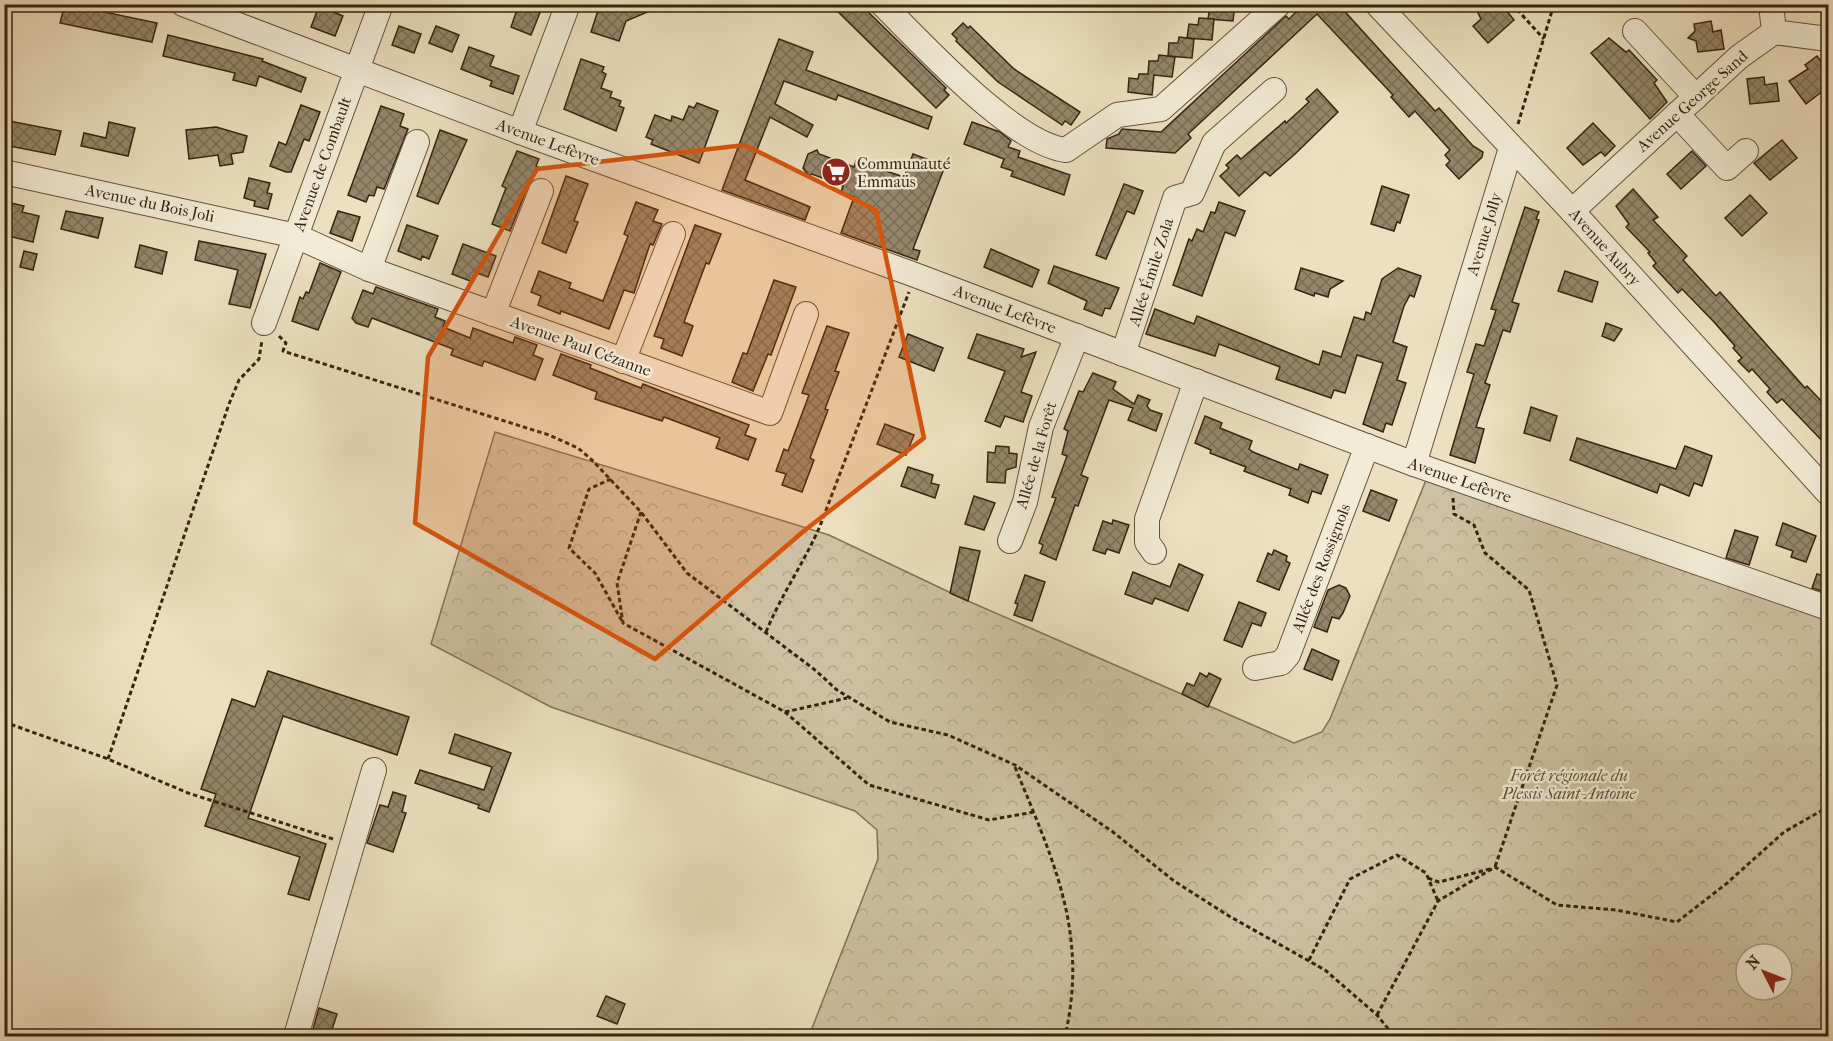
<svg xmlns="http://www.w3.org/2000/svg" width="1833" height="1041" viewBox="0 0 1833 1041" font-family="'IM FELL French Canon',serif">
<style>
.forest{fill:url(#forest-crowns);stroke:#827258;stroke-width:1.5;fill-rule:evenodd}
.building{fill:url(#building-cross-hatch);stroke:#36240f;stroke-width:1.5}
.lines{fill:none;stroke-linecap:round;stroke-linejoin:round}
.minor-casing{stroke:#64533b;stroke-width:26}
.path{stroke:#36240f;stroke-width:3;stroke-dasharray:4.5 3;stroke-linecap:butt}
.minor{stroke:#f3ebd6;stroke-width:24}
.marked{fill:#d6540c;fill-opacity:0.2;stroke:#d6540c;stroke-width:4.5;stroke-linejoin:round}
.labels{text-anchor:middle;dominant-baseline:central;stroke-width:5;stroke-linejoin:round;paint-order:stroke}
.street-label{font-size:16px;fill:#36240f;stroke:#f3ebd6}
.poi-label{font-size:16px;fill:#36240f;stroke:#f3ebd6;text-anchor:start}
.park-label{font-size:16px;font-style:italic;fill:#5c4b34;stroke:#f3ebd6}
</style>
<defs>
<pattern id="forest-crowns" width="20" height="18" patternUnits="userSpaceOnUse" patternTransform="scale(1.5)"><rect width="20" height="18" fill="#cec0a2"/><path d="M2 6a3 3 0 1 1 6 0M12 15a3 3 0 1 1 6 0" fill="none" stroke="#b2a58a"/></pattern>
<pattern id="building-cross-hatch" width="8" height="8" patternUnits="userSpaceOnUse" patternTransform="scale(1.5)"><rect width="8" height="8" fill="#95866b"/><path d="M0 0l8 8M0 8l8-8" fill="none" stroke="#7a6d56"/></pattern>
</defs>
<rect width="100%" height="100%" fill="#ede0c0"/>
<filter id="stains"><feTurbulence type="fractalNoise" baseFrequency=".00333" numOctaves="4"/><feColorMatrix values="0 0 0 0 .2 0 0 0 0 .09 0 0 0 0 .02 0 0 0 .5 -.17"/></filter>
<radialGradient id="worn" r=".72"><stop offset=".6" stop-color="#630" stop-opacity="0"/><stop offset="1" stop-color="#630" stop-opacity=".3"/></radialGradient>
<path class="forest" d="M495 432 829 535 968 601 1294 743 1322 732 1330 719 1430 470 1828 616V1036H809L878 859 877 830 855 811 551 707 431 644ZM1746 954H1782V990H1746Z"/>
<g class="building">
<path d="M65 4H86L85 8 157 23 152 42 60 23Z"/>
<path d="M519 4 541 10 531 35 511 27Z"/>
<path d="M600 4H666L626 21 619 41 591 32Z"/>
<path d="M830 4H860L946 88 944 90 949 95 936 108Z"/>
<path d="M1235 4 1233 21 1208 19 1210 6Z"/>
<path d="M1304 4H1338L1435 111 1439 108 1473 146 1483 152 1482 157 1459 179 1446 165 1450 161 1445 155 1450 150 1415 111 1409 117 1391 97 1393 95 1317 14 1188 134 1191 138 1175 153 1106 148 1107 139 1119 134 1122 129 1161 132 1286 16 1289 19Z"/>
<path d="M1481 4H1501L1514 20 1488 43 1473 26 1481 19 1476 9Z"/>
<path d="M319 6 343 16 335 36 311 27Z"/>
<path d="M1199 18 1214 19 1212 40 1187 38 1189 24 1198 25Z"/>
<path d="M1711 21 1713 32 1721 30 1724 49 1698 52 1696 41 1688 38 1695 31 1694 24Z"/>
<path d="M963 23 968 28 970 26 1014 69 1080 112 1071 125 1065 121 1062 125 998 82 956 41 957 39 952 34Z"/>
<path d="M399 26 421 34 414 53 392 45Z"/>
<path d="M436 26 459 35 452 52 429 43Z"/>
<path d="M168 35 263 59 262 61 306 78 301 92 259 76 256 86 233 80 235 73 163 56Z"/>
<path d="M1179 37 1194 39 1192 58 1168 56 1169 43H1178Z"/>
<path d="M1609 38 1626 52 1629 50 1657 80 1654 83 1667 102 1650 119 1591 53Z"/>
<path d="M779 39 813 52 806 70 932 117 928 129 838 95 836 100 784 81 775 104 813 125 807 137 770 117 745 180 810 207 805 220 722 190Z"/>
<path d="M469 47 494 56 490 66 519 76 513 94 490 86 492 81 461 69Z"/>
<path d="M1159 55 1175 57 1172 77 1154 75 1152 95 1128 92 1129 78 1138 79 1139 74H1148L1149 61H1158Z"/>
<path d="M1817 56 1828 72V87L1806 104 1789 81 1808 69 1805 65Z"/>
<path d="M581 59 604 67 602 72 606 74 601 88 612 92 610 97 621 101 619 106 624 108 616 131 564 109Z"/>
<path d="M1764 77 1765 85 1777 83 1779 101 1750 104 1747 79Z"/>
<path d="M1317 89 1338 112 1295 154 1270 176 1265 172 1239 196 1220 176 1229 168 1226 165 1237 155 1241 159 1285 121 1286 123 1309 102 1306 99Z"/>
<path d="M697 103 718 111 699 163 651 144 653 140 646 137 655 115 671 121 672 116 683 120 689 106 694 108Z"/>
<path d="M301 105 320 112 309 141 304 139 291 172H286L270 166 279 142 286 145Z"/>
<path d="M381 106 404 114 400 126 408 129 384 189 377 187 374 196 369 195 366 202 348 195Z"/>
<path d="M4 120 61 131 55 155 4 145Z"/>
<path d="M109 122 135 128 128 156 81 146 84 133 106 138Z"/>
<path d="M972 122 1000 132 1011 141 1008 147 1020 151 1018 157 1070 175 1064 195 1011 176 1013 171 1001 167 1004 159 964 144Z"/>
<path d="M1593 123 1615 146 1605 156 1601 152 1583 165 1567 148Z"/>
<path d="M216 127 247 136 243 152 231 154 233 164 220 166 218 155 189 159 186 130Z"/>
<path d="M440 130 467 140 438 204 417 196Z"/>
<path d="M1782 140 1797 158 1770 180 1754 163Z"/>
<path d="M817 150 819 154 854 167 856 161 904 177 913 154 945 166 913 249 920 251 917 260 841 233 854 197 841 192 843 186 812 174 809 176 803 168 808 154Z"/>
<path d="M517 151 539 159 536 166 538 167 528 186 510 231 492 224 506 188 502 186Z"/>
<path d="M1692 151 1706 166 1681 189 1667 174Z"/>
<path d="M566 176 588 184 574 221 578 222 566 253 542 243Z"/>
<path d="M249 178 270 183 267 193 272 194 268 209 254 206 255 201 244 198Z"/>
<path d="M1124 184 1143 191 1134 214 1127 211 1106 259 1096 255Z"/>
<path d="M1382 186 1409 195 1400 223 1397 222 1394 231 1371 224Z"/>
<path d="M1633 189 1658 217 1653 220 1687 256 1683 260 1716 296 1720 292 1805 388 1807 386 1828 408 1821 415 1828 422V447L1782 399 1777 403 1767 392 1770 389 1752 369 1749 372 1738 361 1742 358 1733 348 1735 346 1714 322 1682 289 1678 293 1653 266 1656 263 1648 253 1650 252 1626 227 1629 224 1616 206Z"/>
<path d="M1750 195 1767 213 1742 236 1725 218Z"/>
<path d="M636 202 658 210 653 221 662 224 653 245 650 244 634 293 624 290 609 329 561 311 560 314 538 305 541 296 531 292 539 271 571 283 569 288 603 301 628 236 624 234Z"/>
<path d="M1219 202 1245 211 1235 236 1225 232 1202 296 1173 285 1189 239 1192 241 1197 229 1203 232 1211 212 1215 213Z"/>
<path d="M11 203 24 206 22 212 39 216 33 242 4 235V205L10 206Z"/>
<path d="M1525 207 1539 212 1536 219 1539 220 1512 302 1519 304 1510 332 1503 330 1485 383 1490 385 1476 427 1484 429 1475 463 1450 455 1474 374 1467 372 1476 344 1484 346 1496 310 1491 309Z"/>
<path d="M66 211 103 218 98 238 61 229Z"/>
<path d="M338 211 360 217 352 241 330 233Z"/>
<path d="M407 225 438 236 429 259 422 256 421 260 398 251Z"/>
<path d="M695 225 721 234 709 264 706 263 684 322 693 326 682 356 661 348 664 339 654 336Z"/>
<path d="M199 241 266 254 250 308 229 304 238 270 195 260Z"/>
<path d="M463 244 496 256 488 277 477 273 473 282 452 274Z"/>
<path d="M140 245 167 252 162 274 135 267Z"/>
<path d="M991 249 1039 270 1032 287 984 267Z"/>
<path d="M24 251 37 254 33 270 20 267Z"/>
<path d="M320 263 341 272 318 330 292 321 300 297 303 299 306 292 309 293Z"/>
<path d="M1054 266 1119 288 1110 309 1105 308 1102 316 1084 309 1087 301 1048 283Z"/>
<path d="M1301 268 1343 281 1330 289 1328 297 1315 293 1314 296 1295 289Z"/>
<path d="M1398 268 1421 276 1414 297 1410 295 1404 306 1393 342 1407 347 1397 380 1406 383 1392 425 1386 423 1383 432 1363 424 1383 363 1357 355 1345 393 1334 390 1331 398 1276 379 1280 367 1219 344 1215 356 1146 334 1155 309 1194 324 1197 316 1319 365 1323 351 1341 357 1354 317 1364 320 1366 312 1371 314 1382 279Z"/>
<path d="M1565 271 1598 282 1592 302 1558 291Z"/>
<path d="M774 280 796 287 771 355 768 354 753 391 732 382 743 353 747 354Z"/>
<path d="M376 287 438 309 435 317 445 321 443 327 470 338 473 328 513 343 515 337 537 345 533 355 543 359 535 380 484 361 482 366 451 355 453 349 372 318 368 327 356 323 352 318 363 290 373 294Z"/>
<path d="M1606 323 1622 329 1614 341 1602 336Z"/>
<path d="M827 326 849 333 835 371 839 372 825 409 828 410 810 458 814 460 802 492 782 485 786 474 776 471 784 449 788 451 809 395 802 393Z"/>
<path d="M908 334 943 348 934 371 899 357Z"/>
<path d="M977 334 1024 349 1021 357 1036 352 1021 392 1032 396 1023 422 1005 416 1000 427 985 421 1005 371 968 358Z"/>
<path d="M561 354 591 365 590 368 641 388 643 384 749 425 745 435 756 439 748 460 716 448 720 438 664 417 662 421 595 399 597 392 553 375Z"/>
<path d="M1093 373 1116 382 1113 389 1134 404 1138 395 1150 400 1147 406 1150 410 1162 414 1156 431 1128 420 1133 408 1109 400 1081 475 1088 478 1078 506 1075 505 1056 560 1040 553 1043 545 1039 543 1056 498 1052 497 1067 456 1062 454 1068 431 1064 429 1079 391 1083 392Z"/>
<path d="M1531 407 1557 416 1550 441 1524 433Z"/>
<path d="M1205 416 1222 423 1220 428 1252 441 1249 449 1253 452 1298 470 1300 464 1328 475 1321 494 1312 491 1308 503 1289 495 1291 489 1244 471 1246 467 1210 453 1211 450 1195 443Z"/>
<path d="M885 424 914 435 906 455 877 444Z"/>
<path d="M1577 438 1676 469 1685 446 1712 456 1702 486 1694 483 1689 496 1660 484 1657 493 1570 460Z"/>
<path d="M996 446 1009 447V453L1017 454 1016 467 1006 470 1005 483 987 482 988 452 995 453Z"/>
<path d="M908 467 933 475 931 483 939 485 935 498 901 486Z"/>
<path d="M1371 490 1397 500 1389 521 1363 511Z"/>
<path d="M974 496 995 503 984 530 965 524Z"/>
<path d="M1113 520 1129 525 1119 553 1107 549 1105 554 1093 550 1103 521 1112 524Z"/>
<path d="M1783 523 1816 536 1806 562 1791 557 1793 551 1776 545Z"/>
<path d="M1735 530 1758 537 1749 565 1726 558Z"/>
<path d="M960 547 980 551 968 601 950 593Z"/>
<path d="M1274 550 1287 556 1286 561 1290 563 1279 590 1257 581 1268 553 1272 555Z"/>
<path d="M1179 564 1203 575 1188 611 1155 598 1152 604 1125 594 1133 572 1170 587Z"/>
<path d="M1817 574 1828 577V593L1812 588Z"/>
<path d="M1025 575 1045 582 1032 621 1014 615 1018 604 1015 603Z"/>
<path d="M1339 585 1346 588 1350 596 1343 613 1339 619 1332 617 1327 632 1314 627 1328 590Z"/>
<path d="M1239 602 1266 613 1261 626 1252 623 1242 647 1224 640Z"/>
<path d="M1312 649 1339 661 1332 680 1304 669Z"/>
<path d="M268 671 409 717 397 755 283 716 248 818 326 844 309 900 288 894 300 857 205 826 216 794 201 789 232 699 255 707Z"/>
<path d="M1200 673 1207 677 1209 673 1221 679 1208 707 1182 694 1187 683 1194 686Z"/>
<path d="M455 734 511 753 489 812 478 808 479 805 415 783 420 770 484 790 492 767 449 753Z"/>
<path d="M393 792 406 796 402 812 406 813 393 852 367 843 380 805 388 807Z"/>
<path d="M606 996 625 1004 617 1024 597 1016Z"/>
<path d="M319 1008 337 1014 330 1036H311Z"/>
</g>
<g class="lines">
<g class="minor-casing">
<g id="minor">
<path d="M183 4 520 132 915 275 1414 464 1828 608"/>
<path d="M882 4C922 43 1013 144 1066 150L1117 115 1161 109 1279 4"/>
<path d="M1377 4 1572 211 1828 493"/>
<path d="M1771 4 1774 32"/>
<path d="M1635 31 1696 97"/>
<path d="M1677 114 1727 168 1746 151"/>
<path d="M520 132 568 4"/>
<path d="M4 172 296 236 369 269 770 413 806 314"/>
<path d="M1572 211 1739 57 1774 32 1828 39"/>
<path d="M369 269 417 142"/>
<path d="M493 314 541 191"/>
<path d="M264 323 381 4"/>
<path d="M1123 354 1175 198 1192 193 1214 143 1274 90"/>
<path d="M623 361 673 234"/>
<path d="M1414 464 1511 148"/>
<path d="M1010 541 1025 502 1041 427 1077 336"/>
<path d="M1154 552 1147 542V519L1196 381"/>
<path d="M1255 668 1281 663 1288 655 1367 446"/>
<path d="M296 1036 374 770"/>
</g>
</g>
<g class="path">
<path d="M1512 4 1544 39"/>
<path d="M1518 124 1554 4"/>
<path d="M279 336 286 343 283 351 549 435 578 448 592 460 641 512 687 573 815 670 837 690 890 722 948 735 1015 765 1113 832 1174 881 1229 916 1325 970 1377 1015 1394 1036"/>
<path d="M611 479 589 489 569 548 595 573 622 621"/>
<path d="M1453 498 1454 514 1474 525 1485 553 1529 590 1557 685 1495 867"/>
<path d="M641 512 617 583 623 623 785 712 869 785 989 820 1034 812"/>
<path d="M766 632C781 595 804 563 820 526L909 292"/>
<path d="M785 712 847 698"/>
<path d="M4 722 108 759 188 793 333 839"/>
<path d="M108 759 229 404 239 380 259 359 262 340"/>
<path d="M1015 767C1053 860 1089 933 1065 1036"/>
<path d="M1428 878 1439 882 1490 869"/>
<path d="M1309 960 1350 879 1397 855 1426 873 1438 901"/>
<path d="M1377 1015 1438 901 1495 867 1557 905 1616 910 1677 922 1726 884 1784 832 1828 807"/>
</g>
<use href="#minor" class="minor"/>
</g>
<path class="marked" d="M745 145 876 210 924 438 805 530 655 659 415 523 428 357 537 169Z"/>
<defs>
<g id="supermarket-disc" transform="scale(1.5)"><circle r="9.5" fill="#8f2418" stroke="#f3ebd6"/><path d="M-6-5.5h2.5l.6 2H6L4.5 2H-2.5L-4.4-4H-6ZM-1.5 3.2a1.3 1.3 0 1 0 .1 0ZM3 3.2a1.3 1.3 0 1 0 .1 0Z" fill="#fff"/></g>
</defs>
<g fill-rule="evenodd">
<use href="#supermarket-disc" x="836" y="172"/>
</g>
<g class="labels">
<g class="street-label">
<text transform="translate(1692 101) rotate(-42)">Avenue George Sand</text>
<text transform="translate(548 142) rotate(20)">Avenue Lefèvre</text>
<text transform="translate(322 164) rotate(-70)">Avenue de Combault</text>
<text transform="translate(150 203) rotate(12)">Avenue du Bois Joli</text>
<text transform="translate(1484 234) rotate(-73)">Avenue Jolly</text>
<text transform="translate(1605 247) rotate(48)">Avenue Aubry</text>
<text transform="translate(1151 272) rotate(-72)">Allée Émile Zola</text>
<text transform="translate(1005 309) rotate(21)">Avenue Lefèvre</text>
<text transform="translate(581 346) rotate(20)">Avenue Paul Cézanne</text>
<text transform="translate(1036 455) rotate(-74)">Allée de la Forêt</text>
<text transform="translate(1460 480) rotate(19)">Avenue Lefèvre</text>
<text transform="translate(1321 568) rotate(-69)">Allée des Rossignols</text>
</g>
<g class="poi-label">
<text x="857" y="163">Communauté<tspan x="857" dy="18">Emmaüs</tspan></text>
</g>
<g class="park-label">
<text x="1569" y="775">Forêt régionale du<tspan x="1569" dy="18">Plessis Saint-Antoine</tspan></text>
</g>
</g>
<rect width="1833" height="1041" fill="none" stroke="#ede0c0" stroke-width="24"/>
<rect x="6" y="6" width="1821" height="1029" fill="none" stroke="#36240f" stroke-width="3"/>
<rect x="12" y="12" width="1809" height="1017" fill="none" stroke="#36240f" stroke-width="1.5"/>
<g transform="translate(1764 972) rotate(312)"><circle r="28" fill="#f3ebd6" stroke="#a79b86" stroke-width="1.5"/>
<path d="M0-4.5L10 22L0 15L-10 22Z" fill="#8f2418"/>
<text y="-9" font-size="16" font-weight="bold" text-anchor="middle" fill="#36240f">N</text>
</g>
<rect width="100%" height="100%" filter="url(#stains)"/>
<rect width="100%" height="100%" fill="url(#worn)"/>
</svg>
